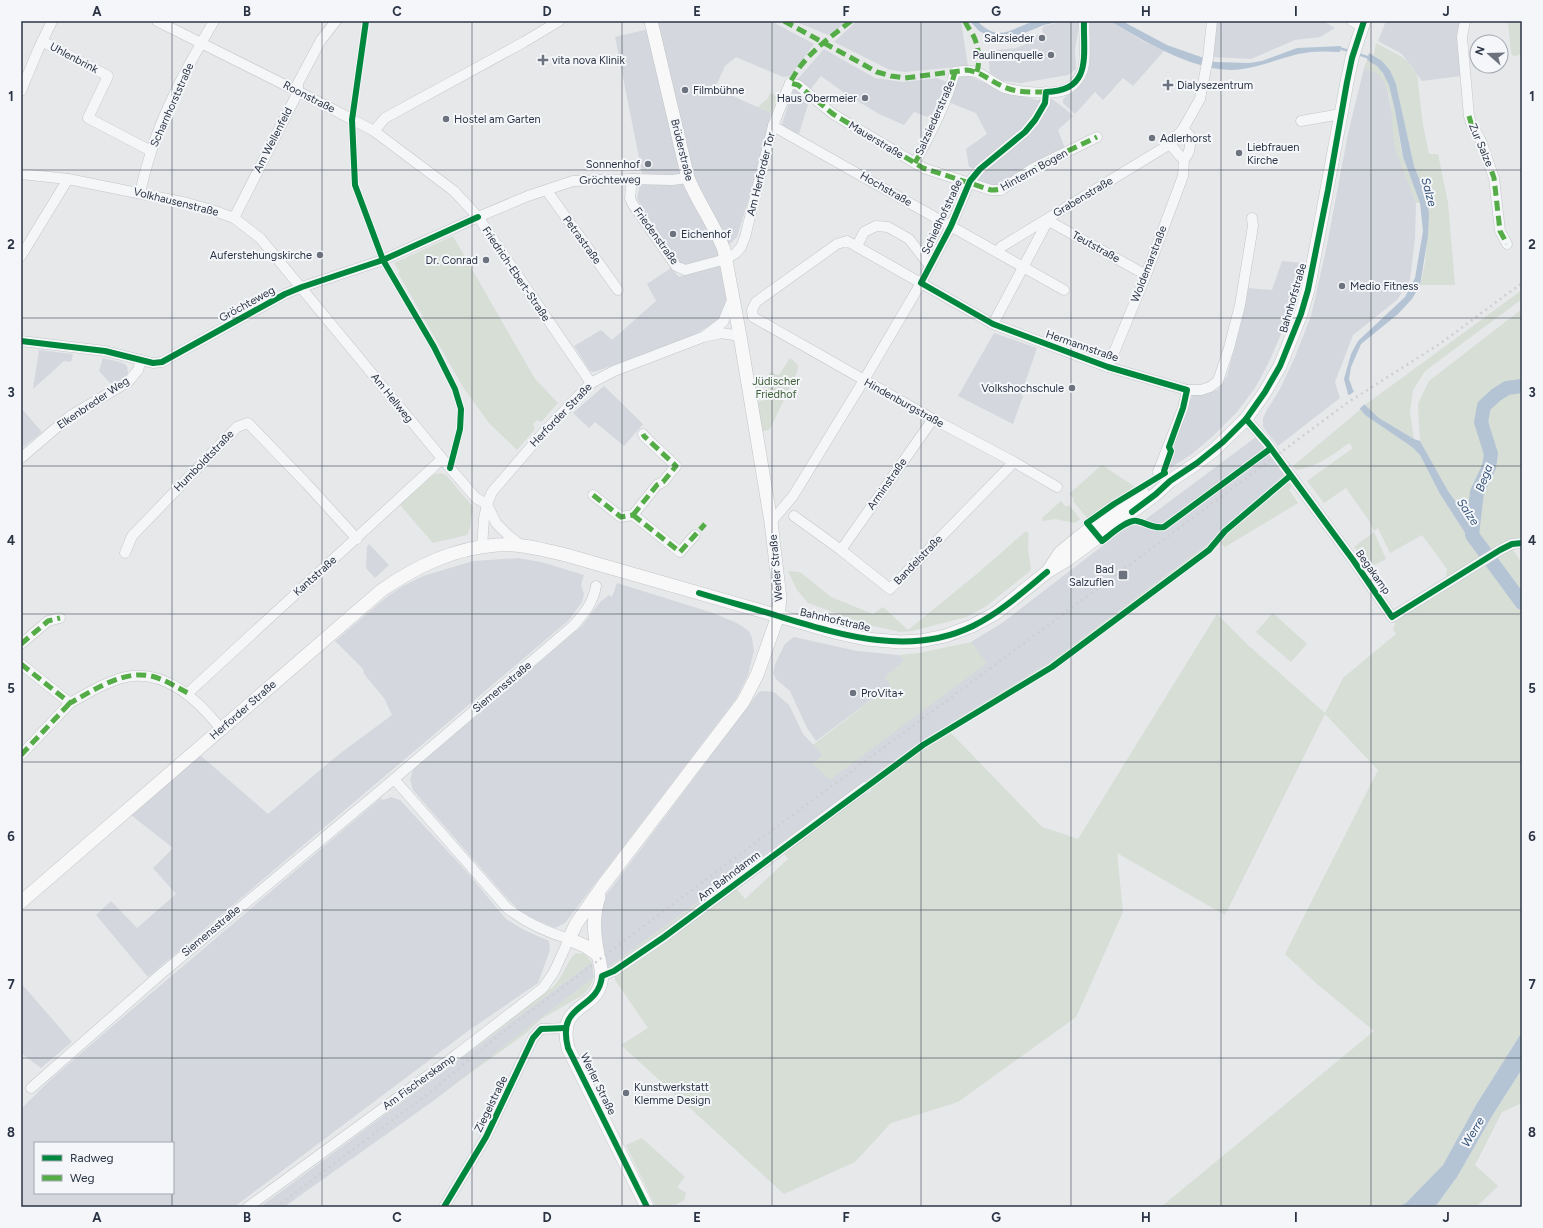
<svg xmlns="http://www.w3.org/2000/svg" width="1543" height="1228" viewBox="0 0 1543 1228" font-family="Figtree,sans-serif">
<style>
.built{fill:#d4d7dd;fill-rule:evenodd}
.green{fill:#d6ded6}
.water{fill:#b4c4d5}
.pier{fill:#e6e8ea}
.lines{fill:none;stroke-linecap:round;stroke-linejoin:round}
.stream{stroke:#b4c4d5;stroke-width:2.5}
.river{stroke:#b4c4d5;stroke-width:14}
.minor-casing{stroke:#c4c6c8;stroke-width:11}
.major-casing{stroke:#c2c5c8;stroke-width:14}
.minor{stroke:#f5f6f7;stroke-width:10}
.major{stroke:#f8f8f8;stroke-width:13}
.rail{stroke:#cecfd2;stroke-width:2.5;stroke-dasharray:2 4;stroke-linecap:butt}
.quiet{stroke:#54ac47;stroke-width:5;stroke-dasharray:10 5;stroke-linecap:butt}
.cycleway-casing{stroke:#f4f6f9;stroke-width:8}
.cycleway{stroke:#00873e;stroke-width:6}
.grid{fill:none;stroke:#2b3445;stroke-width:1;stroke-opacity:0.55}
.poi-dot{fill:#6c737f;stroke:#f4f6f9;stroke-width:1.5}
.labels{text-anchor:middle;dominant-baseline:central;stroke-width:4;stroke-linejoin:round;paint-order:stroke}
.poi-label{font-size:11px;fill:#2b3445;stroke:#f4f6f9;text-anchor:start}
.street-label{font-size:11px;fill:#2b3445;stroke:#f4f6f9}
.park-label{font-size:11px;fill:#3f6138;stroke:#f4f6f9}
.water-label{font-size:12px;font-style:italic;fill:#34527a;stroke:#f4f6f9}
.neatline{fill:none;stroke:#2b3445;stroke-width:1.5}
.grid-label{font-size:13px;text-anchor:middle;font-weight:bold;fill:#2b3445}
</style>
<rect width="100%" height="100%" fill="#e6e8ea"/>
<g class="built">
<path d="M656 21H771L814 44 790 76 783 77 736 57 725 66 715 88 771 113 756 175 737 237 718 256 684 265 679 263 637 199 642 173 615 37 657 27Z"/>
<path d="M794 21H848L828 35Z"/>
<path d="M857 21H961L968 66 905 72 890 70 834 42Z"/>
<path d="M1064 21H1080L1075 50 1076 69 1068 75 1021 83 995 80 990 76 988 51 1016 48 1031 42 1035 40 1034 36 1043 33 1042 30 1044 26Z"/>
<path d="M1090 21H1110L1143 41 1164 51 1133 86 1123 78 1103 100 1095 92 1075 114 1063 103V99L1070 92 1088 66 1090 45Z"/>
<path d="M1209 21H1323L1335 28 1320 37 1295 40 1251 59 1212 57Z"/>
<path d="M1386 21H1461V76L1422 81 1402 54 1378 41Z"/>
<path d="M824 49 875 78 903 82 937 78 949 83 936 120 914 112 904 125 879 114 846 94 821 76 809 91 810 98 798 137 781 127 796 81Z"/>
<path d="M1364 68 1377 73 1383 79 1387 89 1392 113 1395 146 1416 203 1415 238 1410 280 1397 300 1353 335 1335 382 1340 398 1278 446 1263 427V418L1267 410 1280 389 1295 357 1311 316 1326 250 1348 134Z"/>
<path d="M970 76 1007 93 1037 100 1052 99 1068 111 1073 116 1058 130 1066 151 1000 187 971 182 981 171 969 167 966 149 987 134 976 113 948 102 959 77Z"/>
<path d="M723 261 729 295 719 320 689 338 594 372 590 371 574 346 601 330 612 340 656 301 647 284 671 268 679 277Z"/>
<path d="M1282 261 1302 263 1292 303 1282 332 1268 364 1255 388 1237 412 1213 436 1192 454 1167 470 1176 438 1193 394 1218 390 1227 376 1241 323 1247 288 1272 290Z"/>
<path d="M994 333 1037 348 1021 395 1023 396 1013 424 958 396Z"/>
<path d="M39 350 73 354 71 362 64 361 33 389Z"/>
<path d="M103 358 123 363 127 366 128 373 125 377 112 385 99 371Z"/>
<path d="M604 386 643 424 624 446 595 422 589 428 573 413Z"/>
<path d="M21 408 42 432 21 449Z"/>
<path d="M1256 437 1285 474 1204 547 1050 662 920 742 607 968 599 921 604 898 758 693 761 691 774 692 789 705 803 734 823 755 813 764 986 663 971 642 1002 623 1136 520 1142 522Z"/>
<path d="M369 544 389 565 375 578 366 568 367 546Z"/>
<path d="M518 558 541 562 584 575 581 585 584 594 582 602 569 620 148 977 96 915 111 901 137 928 176 894 153 868 173 848 131 815 200 755 268 814 338 755 392 715 384 698 364 674 363 669 335 641 388 596 403 586 423 576 473 561Z"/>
<path d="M617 583 713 613 737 623 749 631 752 638 754 651 748 675 736 699 565 923 555 928 529 917 518 909 506 897 413 790 410 779 414 768 582 626 600 602 609 595 612 597Z"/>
<path d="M794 637 857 651 899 655 904 661 885 677 891 685 816 741 807 728 790 691 776 679 773 673 776 662 785 644Z"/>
<path d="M391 797 400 800 466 871 506 919 524 930 549 941 550 950 538 983 468 1031 234 1207H21V1109L49 1081 116 1023 381 798 383 800ZM35 1143H173V1193H35Z"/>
<path d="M592 962 594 977 436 1099 284 1207H260Z"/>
<path d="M21 983 72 1042 41 1068 21 1053Z"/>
</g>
<g class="green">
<path d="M1518 21 1522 27V54L1515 56 1512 55 1511 52 1508 22Z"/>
<path d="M1376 43 1402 57 1407 61 1417 75 1423 125 1429 154H1438L1448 203 1455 285H1420L1425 263 1429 213 1425 193 1414 166 1396 84 1390 69 1382 61 1372 54H1374Z"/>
<path d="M1367 60C1370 62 1374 63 1377 66 1398 84 1396 131 1403 157 1408 172 1415 188 1420 203H1416C1409 185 1401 167 1395 148 1390 127 1396 91 1378 75 1374 71 1369 70 1364 68Z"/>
<path d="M770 93 778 97 771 113 758 107 768 98Z"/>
<path d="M453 236 535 379 558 403 541 422 537 420 533 424 535 429 517 450 489 423 463 387 398 273 400 272 394 263Z"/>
<path d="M1522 290V299L1425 371 1413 390 1410 412 1414 439 1379 418 1365 405Z"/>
<path d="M1522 309V541L1508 543 1522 563V595L1448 491 1426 452 1420 441 1418 404 1429 381Z"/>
<path d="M790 358 798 365 797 372 770 429 762 432 757 402 764 400V387L770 372 779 375Z"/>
<path d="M1361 409 1365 415 1412 447 1420 455 1440 494 1469 539 1522 612V1032L1476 1105 1443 1165 1406 1203 1397 1207H1161L1374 1031 1317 984 1285 954 1378 770 1325 714 1225 915 1117 853 1123 912 1076 1017 958 1102 891 1123 855 1162 784 1194 621 1045 648 1028 615 980V976L736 888 745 899 788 859 782 851 863 791 867 794 871 791 869 787 924 748 951 733 1042 827 1078 839 1217 614 1249 646 1325 713 1343 678 1396 634 1393 629 1395 624 1392 613 1446 577 1447 569 1422 535 1390 553 1378 528 1374 531 1370 522 1346 488 1324 503 1307 481 1353 448 1349 443C1331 456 1318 466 1296 470L1293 466Z"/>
<path d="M1102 465 1135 487 1088 519 1073 501 1074 499 1069 494Z"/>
<path d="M442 473 446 475 473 507 470 528 467 535 433 543 400 505 432 476 435 474Z"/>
<path d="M1285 474 1284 477 1224 529 1206 549 1052 665 922 744 663 935 608 971 607 968 921 742 1050 662 1204 547Z"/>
<path d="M1286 483H1290L1291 488 1289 490 1298 503 1225 547 1221 543 1222 539 1228 532Z"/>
<path d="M1061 501 1066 507 1069 505 1080 519 1075 523 1055 519 1043 521 1042 518Z"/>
<path d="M1026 531 1029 534C1027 548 1029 556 1031 569L1029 572 985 607 966 617 912 631 900 632 869 625 808 603 797 590 788 571 800 572 831 597 873 614 883 607 908 630 978 573Z"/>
<path d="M1374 532 1386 559 1374 565 1364 560 1354 547Z"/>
<path d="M1273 613 1307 644 1291 662 1256 632Z"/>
<path d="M971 642 987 663 830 780 813 764 823 755 813 745 891 685 885 677 904 661 899 655 919 653Z"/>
<path d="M576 953 584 954 592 962 377 1120 376 1119 553 987C563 978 567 960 576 953Z"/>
<path d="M594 977 590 987 583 995 541 1019 525 1034 448 1089Z"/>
<path d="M1522 1069V1103L1502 1112 1475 1165 1498 1186 1476 1207H1435L1457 1177 1492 1116Z"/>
<path d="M642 1138 685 1177 677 1187 686 1193 684 1200 672 1207H656L626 1145Z"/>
</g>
<g class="water">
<path d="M970 21H977C1002 46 1014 24 1038 21 1045 20 1053 21 1061 21L1044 25 1010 39 997 40 979 31Z"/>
<path d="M1110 21H1122L1167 45 1215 62 1249 63 1262 61 1297 48 1341 46 1340 52C1326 51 1311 51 1298 54 1279 59 1261 66 1242 69 1201 76 1144 41 1110 21Z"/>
<path d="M1369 53 1382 61 1390 70 1396 84 1414 166 1425 193 1429 213 1428 236 1420 285 1412 299 1398 314 1361 344 1351 367 1349 379 1353 390 1365 405 1379 418 1414 439 1420 441 1448 491 1471 523 1469 539 1440 494 1420 455 1412 447 1365 415 1348 394 1344 379 1351 354 1358 341 1405 297 1415 278 1423 231 1420 203 1403 157 1395 110 1389 85 1383 73 1377 66 1367 60Z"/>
<path d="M1522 1032V1069L1492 1116 1457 1177 1435 1207H1397L1406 1203 1443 1165 1476 1105Z"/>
</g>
<path class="pier" d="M1356 390 1366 403 1359 409 1348 396Z"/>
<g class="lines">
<g class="stream">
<path d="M1339 48 1349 51"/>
<path d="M1358 54 1370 58"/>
</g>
<path class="river" d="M1522 386 1507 388 1496 395 1484 406 1481 422 1491 454 1489 467 1477 492 1472 535 1522 603"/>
<g class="minor-casing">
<g id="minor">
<path d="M157 21 317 101 374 131 454 191 478 217 591 383"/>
<path d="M1352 21 1363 27"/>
<path d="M1465 21 1462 37 1469 116 1471 123 1481 141 1494 178 1500 231 1507 244"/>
<path d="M42 41 108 76 88 118 151 151"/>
<path d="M21 91 38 50 52 21"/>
<path d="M1301 121 1341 114"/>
<path d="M773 126 1064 290"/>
<path d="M1183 129 1190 136C1190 144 1191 153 1184 159"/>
<path d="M374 131 385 118 524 42 559 21"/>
<path d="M1170 144 1180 156 1184 159"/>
<path d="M915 163C930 134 946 105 955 72 962 71 969 70 976 72 983 74 995 84 1005 88 1018 92 1052 95 1065 90 1075 86 1083 74 1084 64 1086 50 1084 35 1084 21"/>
<path d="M21 174 68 179 187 203 212 210 234 218 260 238 450 468 476 498 487 504"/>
<path d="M632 179 630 198 632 203 676 266 685 270 726 259 736 253 741 247 745 237 773 126 790 83 798 85 833 114 915 163 923 168 991 190H1001L1032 169 1097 137"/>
<path d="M547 191 618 290"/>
<path d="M140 193C143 179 147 165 151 152 165 106 190 62 214 21"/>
<path d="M234 218 298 92V83L321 40 336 21"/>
<path d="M857 246 864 232 876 226 888 227 909 239 930 266"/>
<path d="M998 253 1001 247 1170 144 1183 129 1200 99 1208 58 1212 21"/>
<path d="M21 256 68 179"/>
<path d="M993 324 1045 226 1047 220 1146 275"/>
<path d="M706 335 723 322 733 298"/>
<path d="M21 341 105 351 153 363 162 362 285 294 302 287 383 260 478 217 528 196 573 181 632 179 672 180 688 178"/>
<path d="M1108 367 1146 275 1183 176 1184 159"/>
<path d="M1246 419 1267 443 1353 560 1392 617 1500 550 1512 544 1522 543"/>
<path d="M21 458 70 416 128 382 138 370 141 360"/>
<path d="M1158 472 1183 408 1187 390"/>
<path d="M1057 487 1014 462 933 419 753 317 752 310 756 302 837 244 847 241 993 324 1108 367 1187 390H1201L1210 387 1218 381 1229 348 1240 305 1253 226 1252 218"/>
<path d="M593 495 621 517 633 515"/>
<path d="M487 504 496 523 509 536 522 546"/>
<path d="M633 515 657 485 663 482 676 466 644 436 643 434"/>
<path d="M633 515 680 552 695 535"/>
<path d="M794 516 841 550 890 589 1014 462"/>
<path d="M771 522 793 496 864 380 921 283 951 226 970 181 980 169 1025 132 1035 120 1045 103 1046 92"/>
<path d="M482 547 484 519 487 504 492 492 542 434 591 383 614 371 703 337 721 333 740 336"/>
<path d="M841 550 933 419"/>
<path d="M125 553 132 536 237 427 248 423 306 483 357 539"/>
<path d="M21 644 48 621 60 618"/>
<path d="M21 664 70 703C88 693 112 678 132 676 169 672 200 702 221 729"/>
<path d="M188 693 442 459"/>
<path d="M21 755 70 703"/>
<path d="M602 976 614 971 664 937 865 787"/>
<path d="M31 1088 161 974 394 779 573 626C584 614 593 603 596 586"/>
<path d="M248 1207 456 1055 543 988 554 972 569 939C546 932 526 923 507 908L394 779"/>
<path d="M444 1207 486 1137 533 1038 541 1029 565 1028"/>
</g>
</g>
<g class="major-casing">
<g id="major">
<path d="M1050 568 1060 553 1078 538 1106 517 1143 494"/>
<path d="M599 897C592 916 594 935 598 954 600 963 603 973 601 982 595 1012 557 1002 568 1048L647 1207"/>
<path d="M21 902 382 590C417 566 454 548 497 545 520 543 544 550 566 555L838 633 866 639 900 642 920 641 945 636 972 626 996 613 1047 572 1067 560 1156 494 1170 481 1197 463 1213 451 1246 419 1265 392 1280 366 1301 314 1308 290 1319 232 1347 82 1352 58 1364 21"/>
<path d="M598 955 585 946 569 939 576 924 604 884 743 702 757 675 778 616 780 598 771 522 740 336 724 250C715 225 698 203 688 178L651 21"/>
</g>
</g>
<use href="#minor" class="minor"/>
<use href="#major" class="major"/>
<path class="rail" d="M276 1207 433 1090 498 1036 669 907 1245 479 1347 403 1441 343 1522 283"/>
<g class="quiet">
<path d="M784 21 877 72 891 76 905 78 967 70C982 72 990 81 1004 87 1017 93 1035 92 1050 92"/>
<path d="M851 21C828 39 803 56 790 83L798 85 833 114 915 163 923 168 991 190C1007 191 1019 178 1032 170 1052 157 1075 148 1097 137"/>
<path d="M965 21C967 27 972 32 974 37 979 48 980 61 977 72"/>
<path d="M1469 116 1471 123 1481 141 1494 178 1500 231 1507 244"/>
<path d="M915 163C930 134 946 105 955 72"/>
<path d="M593 495 621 517 633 515"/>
<path d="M633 515 657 485 663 482 676 466 644 436 643 434"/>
<path d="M633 515 680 552 705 524"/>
<path d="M21 644 48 621 60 618"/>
<path d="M21 664 70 703C94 690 123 670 151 676 164 679 176 687 188 693"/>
<path d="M21 755 70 703"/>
</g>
<g class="cycleway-casing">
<g id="cycleway">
<path d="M366 21 352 120 355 185 383 260 434 347 455 389 461 409 460 429 450 468"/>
<path d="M1084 21C1083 55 1093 91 1046 92L1045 103 1035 120 1025 132 980 169 970 181 951 226 921 283 993 324 1108 367 1187 390 1183 408 1169 447 1171 451 1164 471 1165 473 1114 504 1087 523 1102 541C1109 536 1127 519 1137 521 1147 523 1153 529 1164 527L1270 449"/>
<path d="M21 341 105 351 153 363 162 362 285 294 302 287 383 260 478 217"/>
<path d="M1246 419 1267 443 1353 560 1392 617 1500 550 1512 544 1522 543"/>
<path d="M1132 512 1156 494 1170 481 1197 463 1223 442 1246 419 1265 392 1280 366 1301 314 1308 290 1328 190 1347 82 1352 58 1364 21"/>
<path d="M699 593C725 601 752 608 778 616 841 635 910 657 973 626 1001 612 1023 592 1047 572"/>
<path d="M444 1207 486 1137 533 1038 541 1029 565 1028"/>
<path d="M647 1207 568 1048C556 1001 598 1012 602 976L614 971 664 937 923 745 1052 667 1209 550 1225 531 1290 476"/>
</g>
</g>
<use href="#cycleway" class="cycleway"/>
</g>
<path class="grid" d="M172 21V1143M322 21V1207M472 21V1207M622 21V1207M772 21V1207M921 21V1207M1071 21V1207M1221 21V1207M1371 21V1207M21 170H1522M21 318H1522M21 466H1522M21 614H1522M21 762H1522M21 910H1522M21 1058H1522M172 1193V1207"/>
<g class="poi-dot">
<circle cx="1042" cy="38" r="4"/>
<circle cx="1051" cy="55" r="4"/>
<path d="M541 54h4v4h4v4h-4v4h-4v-4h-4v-4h4z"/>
<path d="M1166 79h4v4h4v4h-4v4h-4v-4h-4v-4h4z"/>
<circle cx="685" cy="90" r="4"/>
<circle cx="865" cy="98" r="4"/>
<circle cx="446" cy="119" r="4"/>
<circle cx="1152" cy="138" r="4"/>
<circle cx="1239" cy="153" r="4"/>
<circle cx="648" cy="164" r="4"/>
<circle cx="673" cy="234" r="4"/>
<circle cx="320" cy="255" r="4"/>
<circle cx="486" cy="260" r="4"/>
<circle cx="1342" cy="286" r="4"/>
<circle cx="1072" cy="388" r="4"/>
<rect x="1118" y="570" width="10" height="10" rx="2"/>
<circle cx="853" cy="693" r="4"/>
<circle cx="626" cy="1093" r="4"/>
</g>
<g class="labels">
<g class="poi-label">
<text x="1034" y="38" text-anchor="end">Salzsieder</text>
<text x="1043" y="55" text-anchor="end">Paulinenquelle</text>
<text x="552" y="60">vita nova Klinik</text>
<text x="1177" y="85">Dialysezentrum</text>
<text x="693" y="90">Filmbühne</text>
<text x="857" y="98" text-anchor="end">Haus Obermeier</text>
<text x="454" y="119">Hostel am Garten</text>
<text x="1160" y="138">Adlerhorst</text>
<text x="1247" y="147">Liebfrauen<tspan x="1247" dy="13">Kirche</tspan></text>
<text x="640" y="164" text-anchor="end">Sonnenhof</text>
<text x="681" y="234">Eichenhof</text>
<text x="312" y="255" text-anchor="end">Auferstehungskirche</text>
<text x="478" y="260" text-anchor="end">Dr. Conrad</text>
<text x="1350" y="286">Medio Fitness</text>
<text x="1064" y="388" text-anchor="end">Volkshochschule</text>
<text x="1114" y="569" text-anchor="end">Bad<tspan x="1114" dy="13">Salzuflen</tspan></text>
<text x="861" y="693">ProVita+</text>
<text x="634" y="1087">Kunstwerkstatt<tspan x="634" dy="13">Klemme Design</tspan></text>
</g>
<g class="street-label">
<text transform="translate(74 58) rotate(28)">Uhlenbrink</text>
<text transform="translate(309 97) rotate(27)">Roonstraße</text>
<text transform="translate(172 105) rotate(-66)">Scharnhorststraße</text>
<text transform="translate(935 118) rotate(-66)">Salzsiederstraße</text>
<text transform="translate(273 140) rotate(-63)">Am Wellenfeld</text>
<text transform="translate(876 140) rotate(31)">Mauerstraße</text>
<text transform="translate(1481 145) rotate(67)">Zur Salze</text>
<text transform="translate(682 150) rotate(76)">Brüderstraße</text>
<text transform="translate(1034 170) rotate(-29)">Hinterm Bogen</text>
<text transform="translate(761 174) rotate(-76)">Am Herforder Tor</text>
<text transform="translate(610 180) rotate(-1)">Gröchteweg</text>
<text transform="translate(886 189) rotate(30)">Hochstraße</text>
<text transform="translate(1083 197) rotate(-31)">Grabenstraße</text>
<text transform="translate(176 202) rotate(14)">Volkhausenstraße</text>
<text transform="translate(942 217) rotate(-65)">Schießhofstraße</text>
<text transform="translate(656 236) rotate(54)">Friedenstraße</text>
<text transform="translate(582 240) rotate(54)">Petrastraße</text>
<text transform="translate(1096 247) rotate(29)">Teutstraße</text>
<text transform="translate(1149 264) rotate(-69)">Woldemarstraße</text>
<text transform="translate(516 274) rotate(56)">Friedrich-Ebert-Straße</text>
<text transform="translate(1293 298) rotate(-74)">Bahnhofstraße</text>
<text transform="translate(247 304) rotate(-29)">Gröchteweg</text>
<text transform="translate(1082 346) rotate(19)">Hermannstraße</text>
<text transform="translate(392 398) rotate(51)">Am Hellweg</text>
<text transform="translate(93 403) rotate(-34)">Elkenbreder Weg</text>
<text transform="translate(904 403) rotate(29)">Hindenburgstraße</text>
<text transform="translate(561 415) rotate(-46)">Herforder Straße</text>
<text transform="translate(204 461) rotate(-46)">Humboldtstraße</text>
<text transform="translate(887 484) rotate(-55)">Arminstraße</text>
<text transform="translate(918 560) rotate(-46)">Bandelstraße</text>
<text transform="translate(776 568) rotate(-95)">Werler Straße</text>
<text transform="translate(1373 572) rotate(55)">Begakamp</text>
<text transform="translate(315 576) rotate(-42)">Kantstraße</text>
<text transform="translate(835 620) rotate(13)">Bahnhofstraße</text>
<text transform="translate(502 687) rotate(-40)">Siemensstraße</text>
<text transform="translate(243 710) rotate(-41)">Herforder Straße</text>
<text transform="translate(729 876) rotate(-37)">Am Bahndamm</text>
<text transform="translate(211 931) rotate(-40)">Siemensstraße</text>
<text transform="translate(419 1082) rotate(-36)">Am Fischerskamp</text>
<text transform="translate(598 1084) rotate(64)">Werler Straße</text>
<text transform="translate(491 1104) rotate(-64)">Ziegelstraße</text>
</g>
<g class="park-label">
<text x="776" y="381">Jüdischer<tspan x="776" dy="13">Friedhof</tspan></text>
</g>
<g class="water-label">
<text transform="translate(1429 192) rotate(75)">Salze</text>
<text transform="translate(1484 478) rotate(-70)">Bega</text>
<text transform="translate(1468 512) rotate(56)">Salze</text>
<text transform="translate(1473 1132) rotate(-59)">Werre</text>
</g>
</g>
<rect width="1543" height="1228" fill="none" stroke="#f4f6f9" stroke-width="44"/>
<rect x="34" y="1142" width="140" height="52" fill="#f4f6f9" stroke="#a4a8b1"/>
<rect x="42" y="1155" width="20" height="6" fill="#00873e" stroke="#a4a8b1"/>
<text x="70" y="1162" font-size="12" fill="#2b3445">Radweg</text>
<rect x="42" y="1175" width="20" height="6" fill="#54ac47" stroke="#a4a8b1"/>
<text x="70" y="1182" font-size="12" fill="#2b3445">Weg</text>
<g transform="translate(1489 54) rotate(290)"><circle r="19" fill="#f4f6f9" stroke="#a4a8b1"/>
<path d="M0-3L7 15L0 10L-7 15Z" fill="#6c737f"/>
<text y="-6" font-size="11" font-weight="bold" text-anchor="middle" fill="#2b3445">N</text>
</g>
<rect x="22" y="22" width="1499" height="1184" class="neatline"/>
<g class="grid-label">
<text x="97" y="16">A</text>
<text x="247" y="16">B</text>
<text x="397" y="16">C</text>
<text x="547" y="16">D</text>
<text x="697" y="16">E</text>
<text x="846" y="16">F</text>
<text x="996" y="16">G</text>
<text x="1146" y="16">H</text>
<text x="1296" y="16">I</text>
<text x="1446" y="16">J</text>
<text x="11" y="101">1</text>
<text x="1532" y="101">1</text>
<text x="11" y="249">2</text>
<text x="1532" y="249">2</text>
<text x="11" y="397">3</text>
<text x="1532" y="397">3</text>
<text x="11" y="545">4</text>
<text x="1532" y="545">4</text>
<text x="11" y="693">5</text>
<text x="1532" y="693">5</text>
<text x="11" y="841">6</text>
<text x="1532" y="841">6</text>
<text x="11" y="989">7</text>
<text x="1532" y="989">7</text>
<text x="11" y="1137">8</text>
<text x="1532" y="1137">8</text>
<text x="97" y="1222">A</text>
<text x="247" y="1222">B</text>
<text x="397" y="1222">C</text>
<text x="547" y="1222">D</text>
<text x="697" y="1222">E</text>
<text x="846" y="1222">F</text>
<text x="996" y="1222">G</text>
<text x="1146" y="1222">H</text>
<text x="1296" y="1222">I</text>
<text x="1446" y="1222">J</text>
</g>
</svg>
